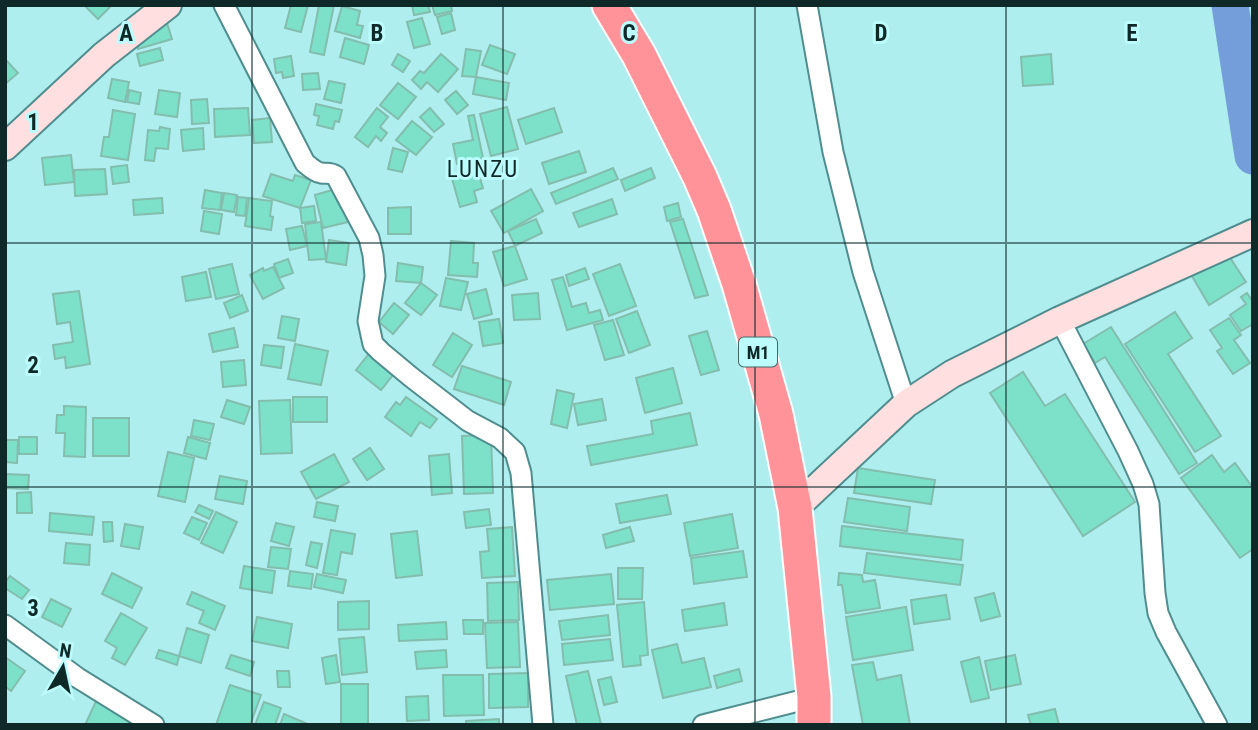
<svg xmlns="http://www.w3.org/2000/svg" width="1258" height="730" viewBox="0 0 1258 730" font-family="'Roboto Condensed',sans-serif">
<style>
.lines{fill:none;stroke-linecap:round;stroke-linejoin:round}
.river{stroke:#749eda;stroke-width:37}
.building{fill:#7de1ca;stroke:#83bdae;stroke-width:2}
.street-casing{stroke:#508d8e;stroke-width:23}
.secondary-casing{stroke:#508d8e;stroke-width:30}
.highway-casing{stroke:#fff;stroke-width:37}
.street{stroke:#fff;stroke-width:19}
.secondary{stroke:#ffdfe0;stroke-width:26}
.highway{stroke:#ff9399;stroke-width:33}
.grid{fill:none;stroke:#0f2929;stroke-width:2;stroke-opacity:0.55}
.labels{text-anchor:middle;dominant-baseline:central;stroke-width:6;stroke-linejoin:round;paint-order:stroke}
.shield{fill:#bcfcfc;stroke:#436868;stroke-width:2}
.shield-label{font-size:18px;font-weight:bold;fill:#0f2929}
.quarter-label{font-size:23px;letter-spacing:2px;fill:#0f2929;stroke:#bcfcfc}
.grid-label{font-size:23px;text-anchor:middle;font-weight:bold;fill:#0f2929;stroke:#bcfcfc;stroke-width:6;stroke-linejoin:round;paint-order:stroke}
</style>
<rect width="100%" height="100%" fill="#afeeef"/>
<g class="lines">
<path class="river" d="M1230 5 1253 156"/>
</g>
<g class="building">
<path d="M84 5H112L98 19Z"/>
<path d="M291 5H308L301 32 285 28Z"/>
<path d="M319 5H334L324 55 310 52Z"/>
<path d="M412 5H428L430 12 414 15Z"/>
<path d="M432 5H451L452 11 435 15Z"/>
<path d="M342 6 360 11 357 25 363 26 360 38 335 31Z"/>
<path d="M451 13 455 30 442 34 437 17Z"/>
<path d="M422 18 430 44 414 48 407 22Z"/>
<path d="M167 23 172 39 138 49 134 33Z"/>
<path d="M345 38 369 45 364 64 340 57Z"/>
<path d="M490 45 515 54 507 74 482 65Z"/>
<path d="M160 48 163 60 140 66 137 54Z"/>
<path d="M466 49 481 51 476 77 462 76Z"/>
<path d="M398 54 410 61 403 72 392 65Z"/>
<path d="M441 54 458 69 438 92 427 82 421 89 412 80 420 71 424 73Z"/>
<path d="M1051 54 1053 84 1023 86 1021 57Z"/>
<path d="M291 56 294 76 283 78 282 72 276 73 274 59Z"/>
<path d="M5 59 18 73 5 84Z"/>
<path d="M318 73 320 89 303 90 302 74Z"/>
<path d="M476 77 509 83 506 100 473 94Z"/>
<path d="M112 79 129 82 125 102 108 98Z"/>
<path d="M329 81 345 84 341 103 324 99Z"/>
<path d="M398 83 416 97 398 119 380 105Z"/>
<path d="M129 90 141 93 139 104 127 102Z"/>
<path d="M159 90 180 93 177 117 155 114Z"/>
<path d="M456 91 468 105 457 114 445 100Z"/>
<path d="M207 99 209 123 192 124 191 100Z"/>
<path d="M316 104 342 110 339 122 335 121 333 129 317 125 319 116 314 115Z"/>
<path d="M507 107 518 149 491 156 480 114Z"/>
<path d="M248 108 250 135 215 137 214 109Z"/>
<path d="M377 108 388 117 380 127 387 133 381 141 376 136 368 147 355 137Z"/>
<path d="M430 108 444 124 434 132 420 117Z"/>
<path d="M554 108 562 132 526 144 518 120Z"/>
<path d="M113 110 135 114 128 160 101 156 104 137H109Z"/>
<path d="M474 115 483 158 457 164 453 144 473 140 468 116Z"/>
<path d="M270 118 272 142 254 143 252 120Z"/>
<path d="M412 121 432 137 416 155 396 140Z"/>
<path d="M160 127 170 129 168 149 156 148 154 161 145 160 148 130 159 131Z"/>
<path d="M203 128 204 149 183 151 181 130Z"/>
<path d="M393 148 408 152 402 172 388 169Z"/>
<path d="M579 151 586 172 549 184 542 163Z"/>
<path d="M71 155 74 182 45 185 42 158Z"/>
<path d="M127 165 129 182 113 184 111 167Z"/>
<path d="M477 168 483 188 474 191 477 202 460 207 451 175Z"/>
<path d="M613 168 618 179 556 204 551 193Z"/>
<path d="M651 168 655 178 625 191 621 180Z"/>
<path d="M105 169 107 194 75 196 74 170Z"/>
<path d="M271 174 293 181 295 175 311 180 300 208 263 196Z"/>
<path d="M339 188 348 222 323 228 315 195Z"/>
<path d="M531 189 543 211 504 233 491 211Z"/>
<path d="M205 190 222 193 220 210 202 208Z"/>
<path d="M224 193 237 195 234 212 221 210Z"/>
<path d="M238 197 247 198 245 216 236 215Z"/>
<path d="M162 198 163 213 134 215 133 200Z"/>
<path d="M249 198 272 201 270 216 273 217 271 230 245 226Z"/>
<path d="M612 199 617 214 579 227 573 213Z"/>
<path d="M678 203 681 217 667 221 664 207Z"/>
<path d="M314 206 316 221 302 223 300 208Z"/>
<path d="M411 207V234H388V208Z"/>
<path d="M204 211 222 214 219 234 201 231Z"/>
<path d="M536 219 542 233 515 246 508 231Z"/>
<path d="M683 219 708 295 695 298 670 222Z"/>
<path d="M321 222 326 259 309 260 305 224Z"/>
<path d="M302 226 307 246 290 250 286 229Z"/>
<path d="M329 240 349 243 346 265 326 262Z"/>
<path d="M451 241 474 243 473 263H478L477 277 448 275Z"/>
<path d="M515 246 527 279 504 286 493 252Z"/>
<path d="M1225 250 1246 282 1209 305 1189 271Z"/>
<path d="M288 259 293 273 279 278 274 264Z"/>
<path d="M398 263 423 267 421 283 396 281Z"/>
<path d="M232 264 239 294 216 299 209 269Z"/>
<path d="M620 264 636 306 609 316 593 274Z"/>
<path d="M273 267 284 288 263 299 250 275 263 268 264 271Z"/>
<path d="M585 268 589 279 569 286 566 275Z"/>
<path d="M206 272 211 297 186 301 182 277Z"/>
<path d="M563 277 572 307 586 303 589 313 600 310 603 320 567 330 552 280Z"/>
<path d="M446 278 468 282 461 310 440 306Z"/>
<path d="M421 283 437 295 421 315 405 303Z"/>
<path d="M486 289 492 314 474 319 467 294Z"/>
<path d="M79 291 90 364 66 368 65 357 55 359 53 345 73 342 70 322 57 324 53 294Z"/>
<path d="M538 293 540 319 514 320 512 295Z"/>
<path d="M1247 293 1253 302V324L1241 331 1230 315 1246 304 1241 297Z"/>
<path d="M242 295 248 311 230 318 224 303Z"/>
<path d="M394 303 409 315 393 334 379 322Z"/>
<path d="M637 311 650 345 629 353 616 319Z"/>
<path d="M1175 312 1192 338 1168 354 1221 436 1195 452 1125 344Z"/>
<path d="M282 316 299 319 295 341 278 338Z"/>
<path d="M1229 318 1241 335 1234 340 1250 363 1233 374 1217 351 1222 348 1210 330Z"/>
<path d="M499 319 503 343 483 346 479 322Z"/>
<path d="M613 320 624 355 605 360 594 325Z"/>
<path d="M1111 327 1197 463 1179 474 1105 357 1095 363 1083 344Z"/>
<path d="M234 328 238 347 213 352 209 334Z"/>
<path d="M707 331 719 370 701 375 689 336Z"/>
<path d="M453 333 472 345 452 377 433 365Z"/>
<path d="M295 344 328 351 321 385 288 379Z"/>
<path d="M264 345 284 347 281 368 261 365Z"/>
<path d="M372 350 397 370 381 390 356 370Z"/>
<path d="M244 360 246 385 223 387 221 362Z"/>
<path d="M462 366 511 382 504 405 454 389Z"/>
<path d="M673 368 682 403 645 413 636 378Z"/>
<path d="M1023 372 1045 406 1065 394 1135 502 1083 536 990 393Z"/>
<path d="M557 390 574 394 567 428 551 424Z"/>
<rect x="293" y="397" width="34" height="25"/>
<path d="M406 397 437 419 430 428 420 422 411 436 385 417 396 402 400 405Z"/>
<path d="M602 399 606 420 578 425 574 404Z"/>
<path d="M227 400 250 407 244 424 221 417Z"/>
<path d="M290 400 292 453 261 454 259 401Z"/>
<path d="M64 406 86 407 85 457 64 456 65 433H56L57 415H64Z"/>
<path d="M690 413 697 445 591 465 587 446 653 434 651 421Z"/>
<rect x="93" y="418" width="36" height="38"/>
<path d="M194 420 214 424 210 440 191 436Z"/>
<path d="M491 435 493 493 464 494 462 436Z"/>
<rect x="19" y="437" width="18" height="17"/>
<path d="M188 437 210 443 206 459 184 453Z"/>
<path d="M5 440H18L17 463 5 462Z"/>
<path d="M370 448 384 469 367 480 353 459Z"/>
<path d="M168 452 194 458 185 502 158 496Z"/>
<path d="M334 454 349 482 316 499 301 472Z"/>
<path d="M449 454 452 493 432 495 429 456Z"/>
<path d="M1212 455 1224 472 1235 463 1253 488V549L1240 558 1181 478Z"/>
<path d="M858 468 935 480 931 504 854 493Z"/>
<path d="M5 474 29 475 28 489 5 488Z"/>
<path d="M220 476 247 481 243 504 215 499Z"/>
<path d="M31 492 32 513H17V493Z"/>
<path d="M667 495 671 514 620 523 616 504Z"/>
<path d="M848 498 910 507 907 531 844 522Z"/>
<path d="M317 502 338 506 335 521 314 517Z"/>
<path d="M199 505 213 511 209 519 195 512Z"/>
<path d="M489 509 491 525 466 528 464 512Z"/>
<path d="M216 512 237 522 223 553 201 543Z"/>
<path d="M50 513 94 517 92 535 49 531Z"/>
<path d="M732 514 738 548 690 556 684 523Z"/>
<path d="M192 517 207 523 199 540 184 533Z"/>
<path d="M103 522H112L113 541 104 542Z"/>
<path d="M276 523 294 527 289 546 271 541Z"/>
<path d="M125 524 143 527 139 549 121 546Z"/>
<path d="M842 526 963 540 961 560 840 546Z"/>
<path d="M512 527 515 576 482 578 480 552 489 551 487 529Z"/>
<path d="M630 527 634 541 606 548 603 535Z"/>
<path d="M331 530 355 534 352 554 341 552 337 575 323 573Z"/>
<path d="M417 531 422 575 396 578 391 534Z"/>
<path d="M311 542 322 544 317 568 306 565Z"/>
<path d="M66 543 90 545 89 565 64 563Z"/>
<path d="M271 547 291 549 288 569 268 567Z"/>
<path d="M743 551 747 577 694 584 691 558Z"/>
<path d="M867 553 963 565 960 585 864 573Z"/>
<path d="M244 566 275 571 272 593 240 588Z"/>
<path d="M618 568H643L642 599H618Z"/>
<path d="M290 571 313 574 311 589 288 586Z"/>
<path d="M112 573 142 588 132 608 102 594Z"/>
<path d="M839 573 862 575 863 582 875 580 880 608 846 613 842 585H838Z"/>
<path d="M317 574 346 580 343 593 314 587Z"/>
<path d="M611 574 614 604 550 610 547 580Z"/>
<path d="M10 576 29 590 22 599 5 588V582Z"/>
<path d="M518 582 519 620 488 621 487 583Z"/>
<path d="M192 592 225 606 215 630 199 623 204 611 187 604Z"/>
<path d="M994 593 1000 616 981 621 975 598Z"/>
<path d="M946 595 950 619 914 624 911 600Z"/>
<path d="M51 599 71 609 62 627 42 617Z"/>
<path d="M369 601V629L338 630V602Z"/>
<path d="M644 602 648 655 640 656 641 665 623 667 617 605Z"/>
<path d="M724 603 727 625 685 631 682 610Z"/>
<path d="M906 607 913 650 853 660 846 617Z"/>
<path d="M121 613 147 628 125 665 112 658 117 648 105 641Z"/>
<path d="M608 615 610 635 562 640 559 621Z"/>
<path d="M257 617 292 624 288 648 252 641Z"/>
<path d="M463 620H483V634H464Z"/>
<path d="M446 622 447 639 399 641 398 625Z"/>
<path d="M518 622 520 667 487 668 485 623Z"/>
<path d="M187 628 209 635 201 663 179 656Z"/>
<path d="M364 637 367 672 342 675 339 639Z"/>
<path d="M610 639 613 660 564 665 562 644Z"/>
<path d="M677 644 682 663 704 658 711 687 663 698 652 650Z"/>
<path d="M159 650 179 656 177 665 156 658Z"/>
<path d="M446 650 447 667 417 669 415 652Z"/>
<path d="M231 655 254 662 250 676 226 668Z"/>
<path d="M336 655 340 682 326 684 322 658Z"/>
<path d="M1015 655 1021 684 991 690 985 661Z"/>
<path d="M5 657 25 671 11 691 5 686Z"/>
<path d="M979 657 989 698 971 702 961 662Z"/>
<path d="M873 662 877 680 901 675 910 725H863L852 665Z"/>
<path d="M739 669 742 681 717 688 714 676Z"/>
<path d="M277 671H289L290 687H278Z"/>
<path d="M588 671 601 724 577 725 566 676Z"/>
<path d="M528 673V707L489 708V674Z"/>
<path d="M443 675H483L484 715 444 716Z"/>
<path d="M611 677 617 702 604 705 598 680Z"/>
<rect x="341" y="684" width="27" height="41"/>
<path d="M230 685 261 695 250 725H216Z"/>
<path d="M428 696 429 720 407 721 406 697Z"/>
<path d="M98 697 137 715 132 725H85Z"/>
<path d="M264 702 281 708 275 725H255Z"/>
<path d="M1055 709 1059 725H1031L1028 715Z"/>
<path d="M284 714 310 725H280Z"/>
<path d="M499 719V725H466V721Z"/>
</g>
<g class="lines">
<g class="street-casing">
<g id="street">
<path d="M224 5 305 163C310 167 315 172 321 173 328 174 330 172 336 176L369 238 373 255 375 276 368 321 373 344 381 352 411 377 468 421 500 438 515 452 521 473 543 725"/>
<path d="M807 5 833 152 863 272 906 404"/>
<path d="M1060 320 1128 451 1143 484 1149 504 1155 593 1158 613 1166 632 1217 725"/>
<path d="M5 625 78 678 154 725"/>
<path d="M703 725 814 697"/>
</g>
</g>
<g class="secondary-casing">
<g id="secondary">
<path d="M5 147 104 55 168 5"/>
<path d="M795 508 906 404 952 374 1060 320 1253 233"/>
</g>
</g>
<g class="highway-casing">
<path id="highway" d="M609 5 639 55 700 177 714 210 739 284 776 414 795 508 814 697V725"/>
</g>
<use href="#street" class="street"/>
<use href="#secondary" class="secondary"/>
<use href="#highway" class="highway"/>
</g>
<path class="grid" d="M252 5V725M503 5V725M755 5V725M1006 5V725M5 243H1253M5 487H1253"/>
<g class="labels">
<rect class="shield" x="739" y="337.5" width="38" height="29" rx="5"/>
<g class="shield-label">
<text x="758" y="352">M1</text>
</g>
<g class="quarter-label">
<text x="483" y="169">LUNZU</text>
</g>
</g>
<g class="grid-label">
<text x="126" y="41">A</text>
<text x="377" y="41">B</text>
<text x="629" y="41">C</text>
<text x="881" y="41">D</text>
<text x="1132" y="41">E</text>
<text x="33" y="130">1</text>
<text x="33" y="373">2</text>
<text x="33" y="616">3</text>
</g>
<rect width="1258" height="730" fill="none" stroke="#0f2929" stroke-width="14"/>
<g transform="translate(63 667) rotate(9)" stroke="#bcfcfc" stroke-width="5" paint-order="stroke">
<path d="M0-5L12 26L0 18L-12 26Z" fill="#0f2929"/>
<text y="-10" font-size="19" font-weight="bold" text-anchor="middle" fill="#0f2929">N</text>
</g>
</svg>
